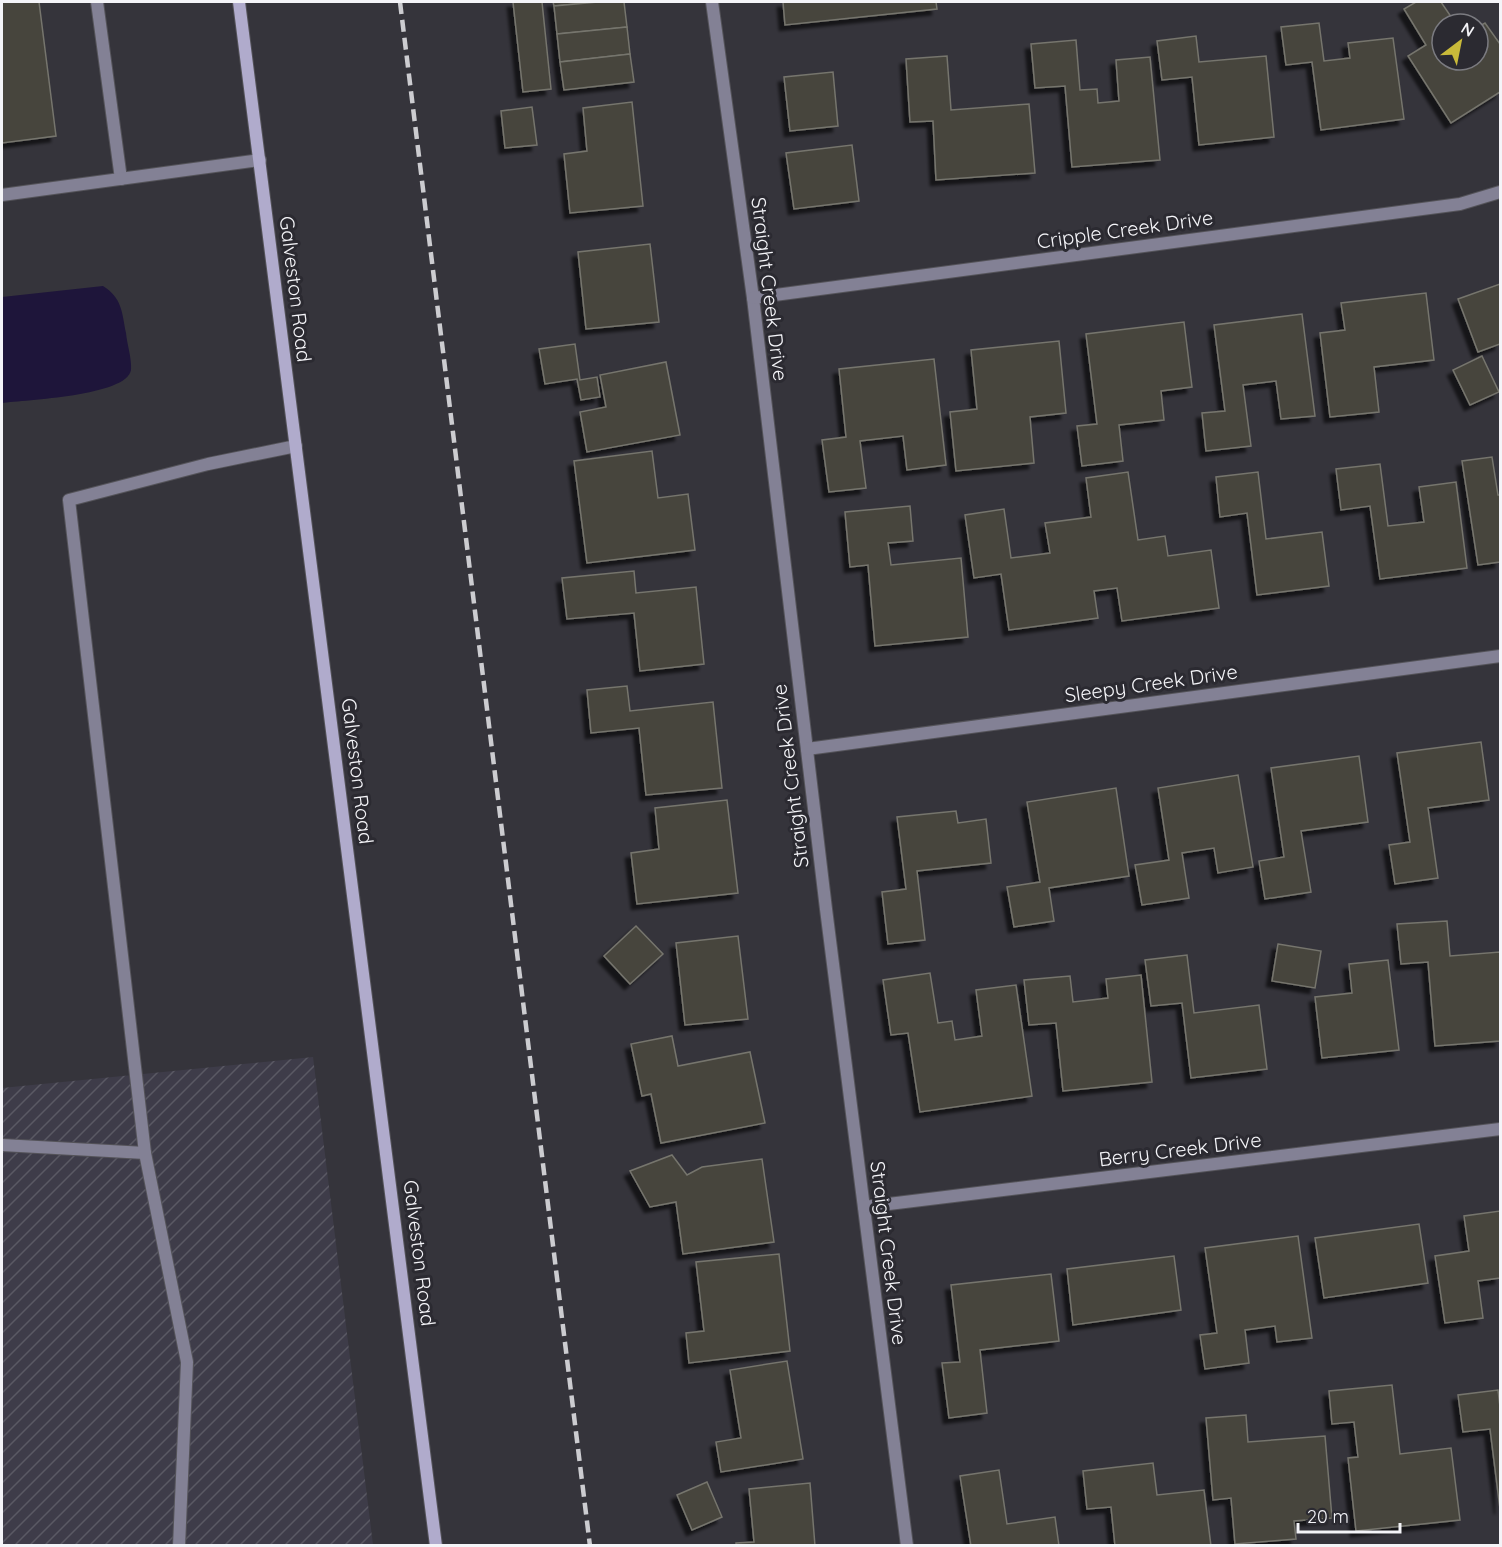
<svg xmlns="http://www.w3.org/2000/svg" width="1502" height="1547" viewBox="0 0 1502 1547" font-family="Quicksand,sans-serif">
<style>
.industrial{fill:url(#industrial-furrows)}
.water{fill:#1e153a}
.building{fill:#46453e;stroke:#76756d;stroke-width:1.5;filter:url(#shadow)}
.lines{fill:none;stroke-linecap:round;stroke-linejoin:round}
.service-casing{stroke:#545359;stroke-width:14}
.minor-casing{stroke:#545359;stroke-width:14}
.secondary-casing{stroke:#545359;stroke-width:14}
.service{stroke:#838195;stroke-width:12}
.minor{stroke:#838195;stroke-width:12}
.secondary{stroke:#b0abcc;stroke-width:12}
.rail{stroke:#ccccd0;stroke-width:4.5;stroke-dasharray:12 6;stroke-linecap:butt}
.labels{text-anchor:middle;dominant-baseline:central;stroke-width:6;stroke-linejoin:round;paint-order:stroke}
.street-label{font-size:20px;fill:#f4f4f8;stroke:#2b2a31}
</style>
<defs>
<pattern id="industrial-furrows" width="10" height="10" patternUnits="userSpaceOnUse" patternTransform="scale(1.5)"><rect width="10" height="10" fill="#3e3c49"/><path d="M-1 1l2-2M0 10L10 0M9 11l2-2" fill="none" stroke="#5a5964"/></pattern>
<filter id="shadow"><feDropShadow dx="-5.5" dy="5.5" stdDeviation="1.5" flood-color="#0009"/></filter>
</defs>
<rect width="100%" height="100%" fill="#35343b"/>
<path class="industrial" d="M313 1057 373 1545 2 1546V1088Z"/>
<path class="water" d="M103 286C122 298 122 312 126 333 127 344 132 359 131 370 127 396 25 400 2 403V297Z"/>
<g class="building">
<path d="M2 2H39L56 136 2 143Z"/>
<path d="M513 2H542L551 89 523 92Z"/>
<path d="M553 2H598L554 6Z"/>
<path d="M598 2H624L627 27 557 34 554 6Z"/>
<path d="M783 2H936L937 9 785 25Z"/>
<path d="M1416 2H1441L1456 24H1442V60H1478V27L1485 23 1500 44V92L1451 123 1408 56 1426 45 1404 9Z"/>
<path d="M1319 23 1324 61 1350 58 1348 43 1393 38 1404 119 1321 130 1312 62 1286 65 1281 27Z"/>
<path d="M627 27 630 54 560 62 557 34Z"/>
<path d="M1196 36 1199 62 1266 56 1274 137 1199 145 1192 77 1162 80 1157 41Z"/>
<path d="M1076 40 1080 90 1097 89 1098 103 1119 101 1116 60 1150 57 1160 160 1072 167 1065 86 1035 88 1031 44Z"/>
<path d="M630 54 634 82 564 90 560 62Z"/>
<path d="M947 56 951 110 1029 104 1035 173 936 180 933 121 910 122 906 59Z"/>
<path d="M833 72 838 126 790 131 784 77Z"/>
<path d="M632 102 643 206 570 213 564 154 587 151 583 108Z"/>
<path d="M532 107 537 145 505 148 501 111Z"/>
<path d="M852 145 859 201 794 209 786 153Z"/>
<path d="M650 244 659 322 586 329 578 252Z"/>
<path d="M1500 284V344L1478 352 1458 299Z"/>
<path d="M1426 293 1434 360 1374 367 1379 412 1330 417 1320 333 1345 330 1341 303Z"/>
<path d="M1302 314 1315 416 1281 419 1276 381 1243 385 1251 446 1206 451 1202 413 1225 411 1214 325Z"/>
<path d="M1184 322 1192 387 1161 391 1164 420 1119 425 1123 461 1082 466 1077 426 1097 424 1086 334Z"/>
<path d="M1059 341 1066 413 1030 417 1034 463 956 471 950 412 977 409 971 350Z"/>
<path d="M575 344 580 380 597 377 600 397 581 400 577 379 545 384 539 349Z"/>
<path d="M1482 356 1499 392 1470 405 1453 370Z"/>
<path d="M934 359 946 465 907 470 903 436 860 441 866 488 829 492 822 440 846 437 839 369Z"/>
<path d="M666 362 680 435 587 452 580 412 606 407 600 375Z"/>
<path d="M652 451 658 498 688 494 695 550 587 563 574 461Z"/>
<path d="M1492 457 1498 495H1500V562L1478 565 1462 461Z"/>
<path d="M1380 464 1388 526 1424 522 1419 487 1456 482 1467 568 1380 579 1370 506 1341 510 1336 469Z"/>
<path d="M1128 472 1138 540 1165 536 1168 556 1211 550 1219 608 1122 621 1117 588 1094 591 1098 618 1009 630 1001 574 974 578 965 515 1004 509 1011 558 1050 553 1045 523 1091 517 1086 478Z"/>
<path d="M1258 472 1266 539 1322 532 1329 586 1257 595 1247 513 1220 517 1216 477Z"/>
<path d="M910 506 913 541 888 543 891 565 961 558 968 637 875 646 868 565 850 567 845 512Z"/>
<path d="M634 571 636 593 696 587 704 664 640 671 634 613 567 619 562 578Z"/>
<path d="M627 686 630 711 713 702 722 788 646 795 639 728 591 733 587 690Z"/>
<path d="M1481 742 1489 800 1428 808 1438 878 1395 884 1389 845 1410 842 1397 753Z"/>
<path d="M1359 756 1368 822 1301 831 1311 892 1265 899 1259 861 1284 857 1271 768Z"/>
<path d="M1238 775 1253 867 1218 873 1214 848 1182 853 1189 898 1142 905 1135 865 1169 860 1158 788Z"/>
<path d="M1116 788 1129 876 1049 888 1054 921 1014 927 1007 887 1040 882 1027 802Z"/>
<path d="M727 800 738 893 637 904 631 853 659 849 655 808Z"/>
<path d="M956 811 958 823 986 819 991 863 917 871 925 940 888 944 882 892 906 889 897 817Z"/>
<path d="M1447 921 1450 956 1500 952V1041L1435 1046 1428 962 1401 964 1397 924Z"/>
<path d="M636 926 663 954 630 984 604 956Z"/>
<path d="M738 936 748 1019 685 1025 676 943Z"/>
<path d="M1278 944 1321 951 1315 988 1272 981Z"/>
<path d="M1187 955 1194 1013 1259 1005 1267 1069 1191 1078 1182 1003 1151 1006 1145 960Z"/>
<path d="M1388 960 1399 1050 1322 1058 1315 997 1352 993 1349 964Z"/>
<path d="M930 973 938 1023 952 1021 955 1040 982 1036 976 990 1016 985 1032 1096 920 1112 908 1033 891 1035 883 980Z"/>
<path d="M1141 975 1152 1082 1063 1091 1056 1023 1029 1025 1024 980 1070 976 1073 1002 1108 998 1106 979Z"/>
<path d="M672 1036 678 1066 750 1052 765 1123 661 1143 651 1094 642 1096 631 1044Z"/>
<path d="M672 1155 687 1175 702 1167 762 1159 774 1242 683 1254 676 1202 650 1207 630 1171Z"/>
<path d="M1500 1211V1278L1478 1281 1483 1318 1445 1323 1435 1256 1469 1251 1464 1216Z"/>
<path d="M1419 1224 1428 1283 1324 1298 1315 1238Z"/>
<path d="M1298 1236 1312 1338 1277 1342 1275 1326 1245 1330 1249 1363 1205 1369 1200 1335 1217 1333 1205 1248Z"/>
<path d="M779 1254 790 1351 689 1363 686 1333 704 1331 696 1262Z"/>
<path d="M1174 1256 1181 1310 1073 1325 1067 1269Z"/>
<path d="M1051 1274 1059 1341 980 1350 987 1413 949 1418 942 1363 960 1362 951 1285Z"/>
<path d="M787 1361 803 1459 721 1472 716 1442 741 1438 730 1370Z"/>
<path d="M1392 1385 1400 1454 1451 1448 1460 1520 1356 1531 1348 1458 1358 1457 1354 1422 1332 1424 1329 1391Z"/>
<path d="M1498 1390 1500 1407V1509L1490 1429 1463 1432 1458 1395Z"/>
<path d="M1246 1415 1248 1442 1325 1436 1332 1518 1294 1521 1296 1539 1235 1544 1231 1498 1213 1500 1206 1418Z"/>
<path d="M1153 1463 1157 1495 1204 1490 1211 1546H1115L1111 1507 1087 1509 1083 1471Z"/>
<path d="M999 1470 1007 1524 1055 1517 1059 1546H971L960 1476Z"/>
<path d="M707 1482 722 1517 692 1530 677 1495Z"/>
<path d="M810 1483 815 1546H736V1543L754 1542 749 1489Z"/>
</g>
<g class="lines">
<g class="service-casing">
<g id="service">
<path d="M97 2 121 179"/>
<path d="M2 195 260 160"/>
<path d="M2 1145 145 1153"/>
<path d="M179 1546 187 1362 145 1153 69 500 208 464 296 446"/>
</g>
</g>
<g class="minor-casing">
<g id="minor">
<path d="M712 2 753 298 826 909 907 1546"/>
<path d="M753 298 1460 204 1500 192"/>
<path d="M807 749 1500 656"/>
<path d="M864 1207 1500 1129"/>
</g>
</g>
<g class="secondary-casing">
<path id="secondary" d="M239 2 436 1546"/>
</g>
<use href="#service" class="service"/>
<use href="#minor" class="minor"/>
<use href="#secondary" class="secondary"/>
<path class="rail" d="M400 2 590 1546"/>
</g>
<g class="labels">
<g class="street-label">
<text transform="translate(1125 229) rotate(-8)">Cripple Creek Drive</text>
<text transform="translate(296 289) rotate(83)">Galveston Road</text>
<text transform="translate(770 289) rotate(83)">Straight Creek Drive</text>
<text transform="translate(1151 683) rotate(-8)">Sleepy Creek Drive</text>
<text transform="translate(358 771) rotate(83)">Galveston Road</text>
<text transform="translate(790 776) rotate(-97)">Straight Creek Drive</text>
<text transform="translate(1180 1149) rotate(-7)">Berry Creek Drive</text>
<text transform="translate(420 1253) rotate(83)">Galveston Road</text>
<text transform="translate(889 1253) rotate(83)">Straight Creek Drive</text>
</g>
</g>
<rect width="1502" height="1547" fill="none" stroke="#f4f4f8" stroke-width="6"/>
<g transform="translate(1460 42) rotate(32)"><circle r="28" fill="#2b2a31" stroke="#7b7b81" stroke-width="1.5"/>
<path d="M0-4.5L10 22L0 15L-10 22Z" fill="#c9ba3a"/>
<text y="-9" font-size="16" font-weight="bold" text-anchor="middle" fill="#f4f4f8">N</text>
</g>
<path d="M1298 1523v9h102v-9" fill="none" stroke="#f4f4f8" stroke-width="3"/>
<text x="1307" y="1523" font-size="18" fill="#f4f4f8" stroke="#2b2a31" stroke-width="4.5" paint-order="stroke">20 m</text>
</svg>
